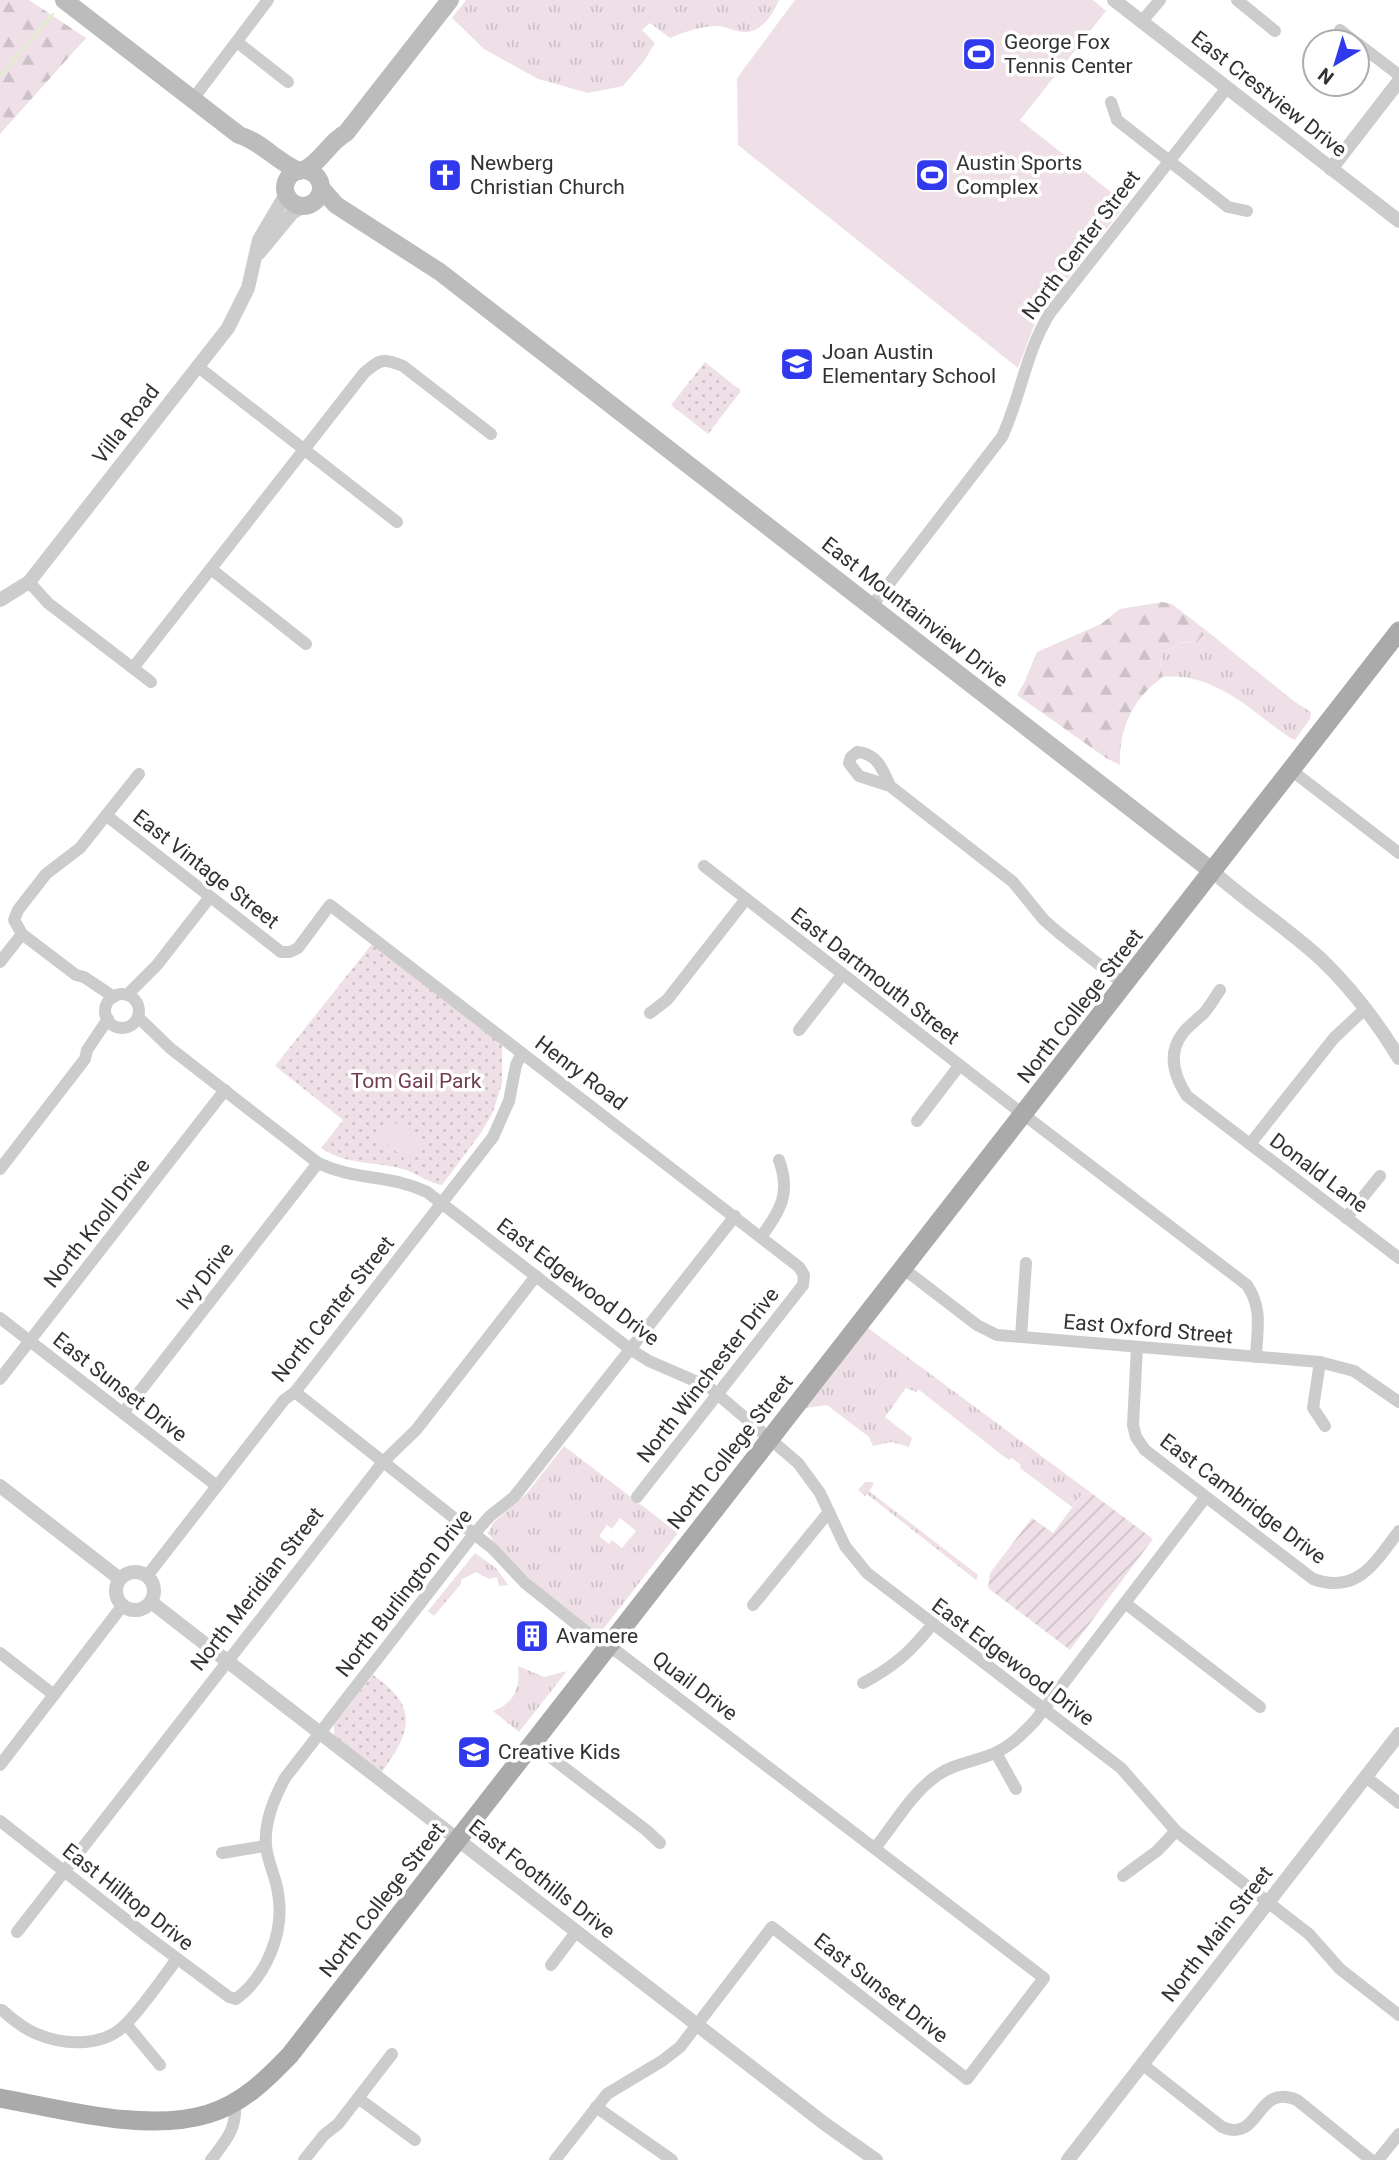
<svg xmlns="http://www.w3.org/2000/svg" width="1399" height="2160" viewBox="0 0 1399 2160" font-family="Roboto,sans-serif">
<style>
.grass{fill:url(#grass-tufts);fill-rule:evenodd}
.forest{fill:url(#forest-firs)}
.park{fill:url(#park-dots)}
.garden{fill:url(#garden-furrows)}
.pitch{fill:#efe0e7}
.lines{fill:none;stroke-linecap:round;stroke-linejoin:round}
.stream{stroke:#e0efcc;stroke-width:2.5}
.minor{stroke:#ccc;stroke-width:12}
.tertiary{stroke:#ccc;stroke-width:14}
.secondary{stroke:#bcbcbc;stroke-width:18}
.primary{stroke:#aaa;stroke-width:19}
.labels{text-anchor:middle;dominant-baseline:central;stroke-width:7;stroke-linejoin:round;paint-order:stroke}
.poi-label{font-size:21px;fill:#323232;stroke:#fff;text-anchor:start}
.street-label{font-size:21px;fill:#323232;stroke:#fff}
.park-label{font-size:21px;fill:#703d53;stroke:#fff}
</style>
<defs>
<pattern id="grass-tufts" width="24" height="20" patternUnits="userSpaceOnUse" patternTransform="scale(1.75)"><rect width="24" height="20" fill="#efe0e7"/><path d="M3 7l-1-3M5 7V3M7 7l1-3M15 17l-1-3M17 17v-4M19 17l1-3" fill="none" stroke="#cdc1c7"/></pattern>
<pattern id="forest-firs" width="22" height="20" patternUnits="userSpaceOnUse" patternTransform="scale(1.75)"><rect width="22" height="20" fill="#efe0e7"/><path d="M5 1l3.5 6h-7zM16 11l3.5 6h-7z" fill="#cdc1c7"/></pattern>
<pattern id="park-dots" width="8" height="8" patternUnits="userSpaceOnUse" patternTransform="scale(1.75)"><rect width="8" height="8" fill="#efe0e7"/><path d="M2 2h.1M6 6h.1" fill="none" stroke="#cdc1c7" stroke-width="1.8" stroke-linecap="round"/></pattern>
<pattern id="garden-furrows" width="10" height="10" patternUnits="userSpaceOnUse" patternTransform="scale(1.75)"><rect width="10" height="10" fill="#efe0e7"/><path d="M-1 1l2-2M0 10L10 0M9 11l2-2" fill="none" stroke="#cdc1c7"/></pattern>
</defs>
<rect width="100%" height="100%" fill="#fff"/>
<g class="grass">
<path d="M466 0H779C773 14 762 32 745 32 736 32 727 27 718 26 702 26 684 32 670 38L650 23 642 30 655 43 644 61 623 86 588 93 538 79 484 49 452 18Z"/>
<path d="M1207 631 1295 702 1311 712 1310 719 1295 740C1284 735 1273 725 1263 718 1234 695 1201 673 1163 677L1160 663 1162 652 1174 648 1179 642C1192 645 1198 640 1207 631Z"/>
<path d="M868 1328 1086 1489 1072 1507 1020 1468 1021 1465 1012 1458 1009 1460 1003 1456 918 1389 916 1392 906 1388 885 1417 912 1438 909 1447 891 1442 873 1446 869 1437 827 1405 806 1408Z"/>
<path d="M564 1446 678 1533 601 1632C578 1628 500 1554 488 1533L493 1523 527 1493ZM620 1518 636 1531 622 1548 612 1540 609 1544 599 1536 607 1525 612 1529Z"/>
<path d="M865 1482H872L874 1484 869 1491 978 1575 976 1580 867 1494 865 1496 858 1490Z"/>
<path d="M475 1553 496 1568 508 1585 499 1586 497 1577 489 1579 476 1572 461 1580V1584L434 1616 428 1611Z"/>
<path d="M518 1666 544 1677 567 1671 519 1732 493 1711C515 1702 520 1689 518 1666Z"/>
</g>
<g class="forest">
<path d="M0 0H29L86 38 0 134Z"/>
<path d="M1162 602 1172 604 1207 631 1196 643 1179 642 1174 648 1162 652 1160 663 1163 677C1133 698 1119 728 1120 765L1106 758 1017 695 1024 683 1037 652 1101 624 1120 609Z"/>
</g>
<g class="park">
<path d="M705 362 741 391 708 434 671 405Z"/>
<path d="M372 944 502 1041V1083L493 1112 481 1133 442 1185C430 1184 418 1174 406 1170 378 1161 347 1166 321 1148L343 1120 275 1066Z"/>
<path d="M373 1675C420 1707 411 1732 381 1773L334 1736V1724Z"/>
</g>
<path class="garden" d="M1086 1489 1153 1539 1070 1650 988 1588 990 1573 1032 1518 1053 1533Z"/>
<g class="pitch">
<path d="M795 0H1093L1106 11 1020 120 1126 204 1037 318 1018 368 738 145 737 78Z"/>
<path d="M389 1118 423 1144 409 1162 375 1135Z"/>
</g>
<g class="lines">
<path class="stream" d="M0 76 53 14"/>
<g class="minor">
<path d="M1237 0 1275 31"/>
<path d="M1142 21 1160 0"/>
<path d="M1340 30 1355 42"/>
<path d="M237 42 288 82"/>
<path d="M1357 43 1399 75"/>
<path d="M193 99 268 0"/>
<path d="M1111 102 1117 120 1228 207 1247 211"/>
<path d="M197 366 397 522"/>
<path d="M211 569 306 644"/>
<path d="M29 582 48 603 151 682"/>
<path d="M871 607 1002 437C1021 396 1026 351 1050 313L1226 89"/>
<path d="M133 668 364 373C380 359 383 358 403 366L491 434"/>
<path d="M1291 770 1399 853"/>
<path d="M890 786C883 770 877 753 857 752L851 757 849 763 859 776 890 786 1013 882 1044 920 1059 933 1125 985"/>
<path d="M107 816 281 952H290L298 948 330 905 799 1267 804 1275 803 1285 637 1497"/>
<path d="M704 866 1011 1105 1247 1285C1263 1309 1257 1329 1256 1357"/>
<path d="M0 962 22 934"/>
<path d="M1220 990C1215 997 1210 1006 1204 1013 1197 1020 1189 1025 1183 1033 1167 1053 1174 1076 1187 1096L1399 1258"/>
<circle cx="122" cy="1011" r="17"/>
<path d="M127 995 157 965 210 897"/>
<path d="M114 997 84 977 76 975 22 934 14 920 18 910 46 874 80 848 139 774"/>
<path d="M650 1013 667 1000 746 899"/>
<path d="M138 1017 170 1048 318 1163C356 1181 389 1174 427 1192L630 1349 649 1361 709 1387 798 1463 820 1493 845 1546 867 1573 1121 1768 1176 1831 1309 1934 1340 1969 1399 2015"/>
<path d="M799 1030 842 975"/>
<path d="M917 1121 959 1066"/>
<path d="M1250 1144 1334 1038 1366 1008"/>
<path d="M0 1169 85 1059 87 1050 108 1019"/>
<path d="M1346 1218 1380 1176"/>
<path d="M761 1237C781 1210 791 1193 779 1160"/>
<path d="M904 1269 977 1325 997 1335 1320 1362 1354 1371 1399 1402"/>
<path d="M0 1318 217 1486"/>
<path d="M1021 1337 1026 1263"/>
<path d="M1137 1347 1133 1425 1136 1437 1145 1450 1313 1579C1358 1595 1375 1562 1399 1531"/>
<path d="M1320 1362 1313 1408 1325 1426"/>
<path d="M0 1379 225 1090"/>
<path d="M295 1392 492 1548 525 1583 594 1638 619 1653 1044 1978 967 2079 772 1927 680 2047 662 2061 607 2094 555 2160"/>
<path d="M123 1413 318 1163"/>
<path d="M147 1576 284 1400 295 1392 493 1137 509 1101 516 1065 522 1053"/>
<path d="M1125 1603 1260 1707"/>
<path d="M753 1605 828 1513"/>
<path d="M0 1653 54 1695"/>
<path d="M863 1683C895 1666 910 1652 932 1625"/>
<path d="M532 1743 646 1830 660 1843"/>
<path d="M996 1753 1016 1789"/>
<path d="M0 1765 123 1605"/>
<path d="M1366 1777 1399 1803"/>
<path d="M0 1821 147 1936 229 1997 236 1999C267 1976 285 1931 278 1893 276 1877 267 1861 266 1845 264 1821 274 1798 285 1778L474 1534 490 1516 514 1497 735 1216"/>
<path d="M875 1848C894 1825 911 1794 935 1777 953 1763 975 1762 995 1753 1011 1746 1022 1734 1034 1722L1205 1498"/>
<path d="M222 1853 265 1846"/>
<path d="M1123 1876 1157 1851 1176 1831"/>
<path d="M17 1932 383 1462 416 1430 536 1276"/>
<path d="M551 1965 576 1932"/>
<path d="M2 2010C12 2019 24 2029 37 2034 66 2046 105 2047 127 2023 146 2003 161 1980 177 1959"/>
<path d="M126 2024 160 2065"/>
<path d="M1142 2064 1222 2127C1261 2144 1255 2082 1297 2100L1371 2160"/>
<path d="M358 2098 415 2140"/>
<path d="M596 2107 672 2160"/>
<path d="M211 2160C227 2139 237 2129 235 2102"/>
<path d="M304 2160 324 2135 338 2124 392 2054"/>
<path d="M1378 2160 1399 2134"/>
</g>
<g class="tertiary">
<path d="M1114 0 1399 221"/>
<path d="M1331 169 1399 81"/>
<path d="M259 253 292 213 304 206"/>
<path d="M0 600 29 582 228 328 248 288 259 240 286 194"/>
<path d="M1212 871C1247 902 1287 928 1322 960 1352 989 1377 1022 1399 1058"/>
<path d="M0 1486 120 1579"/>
<circle cx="135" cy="1591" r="19"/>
<path d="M151 1602 825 2124 876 2160"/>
<path d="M1068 2160 1399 1734"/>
</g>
<g class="secondary">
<path d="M64 0 239 135C262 142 277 162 299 171"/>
<path d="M304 170C322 161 329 142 346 133L450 0"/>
<circle cx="303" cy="188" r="18"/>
<path d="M321 188 336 205 440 272 1212 871"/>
</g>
<path class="primary" d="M0 2098C62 2109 146 2133 208 2114 242 2104 267 2079 290 2055L1399 631"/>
</g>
<defs>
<g id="stadium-square" transform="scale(1.75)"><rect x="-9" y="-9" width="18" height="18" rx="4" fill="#3139ec" stroke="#fff"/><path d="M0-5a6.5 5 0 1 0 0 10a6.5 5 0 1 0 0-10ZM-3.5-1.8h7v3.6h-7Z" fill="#fff"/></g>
<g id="church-square" transform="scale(1.75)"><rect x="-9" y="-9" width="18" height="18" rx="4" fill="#3139ec" stroke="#fff"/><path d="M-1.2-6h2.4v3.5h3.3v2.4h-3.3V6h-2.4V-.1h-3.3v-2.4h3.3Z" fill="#fff"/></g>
<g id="school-square" transform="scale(1.75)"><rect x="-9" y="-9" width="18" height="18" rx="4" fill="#3139ec" stroke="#fff"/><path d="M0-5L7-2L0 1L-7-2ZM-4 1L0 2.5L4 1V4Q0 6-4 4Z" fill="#fff"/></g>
<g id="building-square" transform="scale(1.75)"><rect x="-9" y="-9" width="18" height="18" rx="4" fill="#3139ec" stroke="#fff"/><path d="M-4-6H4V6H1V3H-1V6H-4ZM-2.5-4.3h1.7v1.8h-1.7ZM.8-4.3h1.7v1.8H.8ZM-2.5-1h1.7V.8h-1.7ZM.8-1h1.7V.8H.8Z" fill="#fff"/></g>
</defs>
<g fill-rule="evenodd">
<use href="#stadium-square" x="979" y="54"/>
<use href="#church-square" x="445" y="175"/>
<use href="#stadium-square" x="932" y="175"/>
<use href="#school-square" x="797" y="364"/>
<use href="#building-square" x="532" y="1636"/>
<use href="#school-square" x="474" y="1752"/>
</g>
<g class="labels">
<g class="poi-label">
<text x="1004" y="42">George Fox<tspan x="1004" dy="24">Tennis Center</tspan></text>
<text x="470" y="163">Newberg<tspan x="470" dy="24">Christian Church</tspan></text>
<text x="956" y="163">Austin Sports<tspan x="956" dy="24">Complex</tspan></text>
<text x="822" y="352">Joan Austin<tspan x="822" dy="24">Elementary School</tspan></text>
<text x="556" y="1636">Avamere</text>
<text x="498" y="1752">Creative Kids</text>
</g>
<g class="street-label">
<text transform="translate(1269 94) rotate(38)">East Crestview Drive</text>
<text transform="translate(1081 245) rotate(-53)">North Center Street</text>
<text transform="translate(126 424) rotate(-52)">Villa Road</text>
<text transform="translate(915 612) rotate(38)">East Mountainview Drive</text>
<text transform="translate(206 869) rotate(38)">East Vintage Street</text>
<text transform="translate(875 976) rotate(38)">East Dartmouth Street</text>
<text transform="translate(1080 1006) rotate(-52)">North College Street</text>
<text transform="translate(581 1073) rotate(37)">Henry Road</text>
<text transform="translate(1319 1173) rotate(37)">Donald Lane</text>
<text transform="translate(97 1223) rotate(-52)">North Knoll Drive</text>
<text transform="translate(205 1276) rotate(-52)">Ivy Drive</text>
<text transform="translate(578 1282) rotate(37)">East Edgewood Drive</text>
<text transform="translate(333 1309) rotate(-51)">North Center Street</text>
<text transform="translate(1148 1329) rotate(5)">East Oxford Street</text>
<text transform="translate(708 1375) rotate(-52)">North Winchester Drive</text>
<text transform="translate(120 1387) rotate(38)">East Sunset Drive</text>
<text transform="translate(730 1452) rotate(-52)">North College Street</text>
<text transform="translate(1243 1499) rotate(37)">East Cambridge Drive</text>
<text transform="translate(257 1589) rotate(-52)">North Meridian Street</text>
<text transform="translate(404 1593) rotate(-52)">North Burlington Drive</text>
<text transform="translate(1013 1662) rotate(37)">East Edgewood Drive</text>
<text transform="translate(695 1686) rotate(37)">Quail Drive</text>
<text transform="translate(542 1879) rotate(38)">East Foothills Drive</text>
<text transform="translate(128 1897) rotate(38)">East Hilltop Drive</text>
<text transform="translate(382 1900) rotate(-52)">North College Street</text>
<text transform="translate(1217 1934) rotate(-52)">North Main Street</text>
<text transform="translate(881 1988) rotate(38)">East Sunset Drive</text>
</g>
<g class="park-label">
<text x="416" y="1081">Tom Gail Park</text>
</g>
</g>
<g transform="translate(1336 63) rotate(218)"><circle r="33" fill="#ffffff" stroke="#adadad" stroke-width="2"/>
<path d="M0-5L12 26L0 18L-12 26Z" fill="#3139ec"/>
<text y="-10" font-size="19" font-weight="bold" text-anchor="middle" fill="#323232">N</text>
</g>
</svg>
